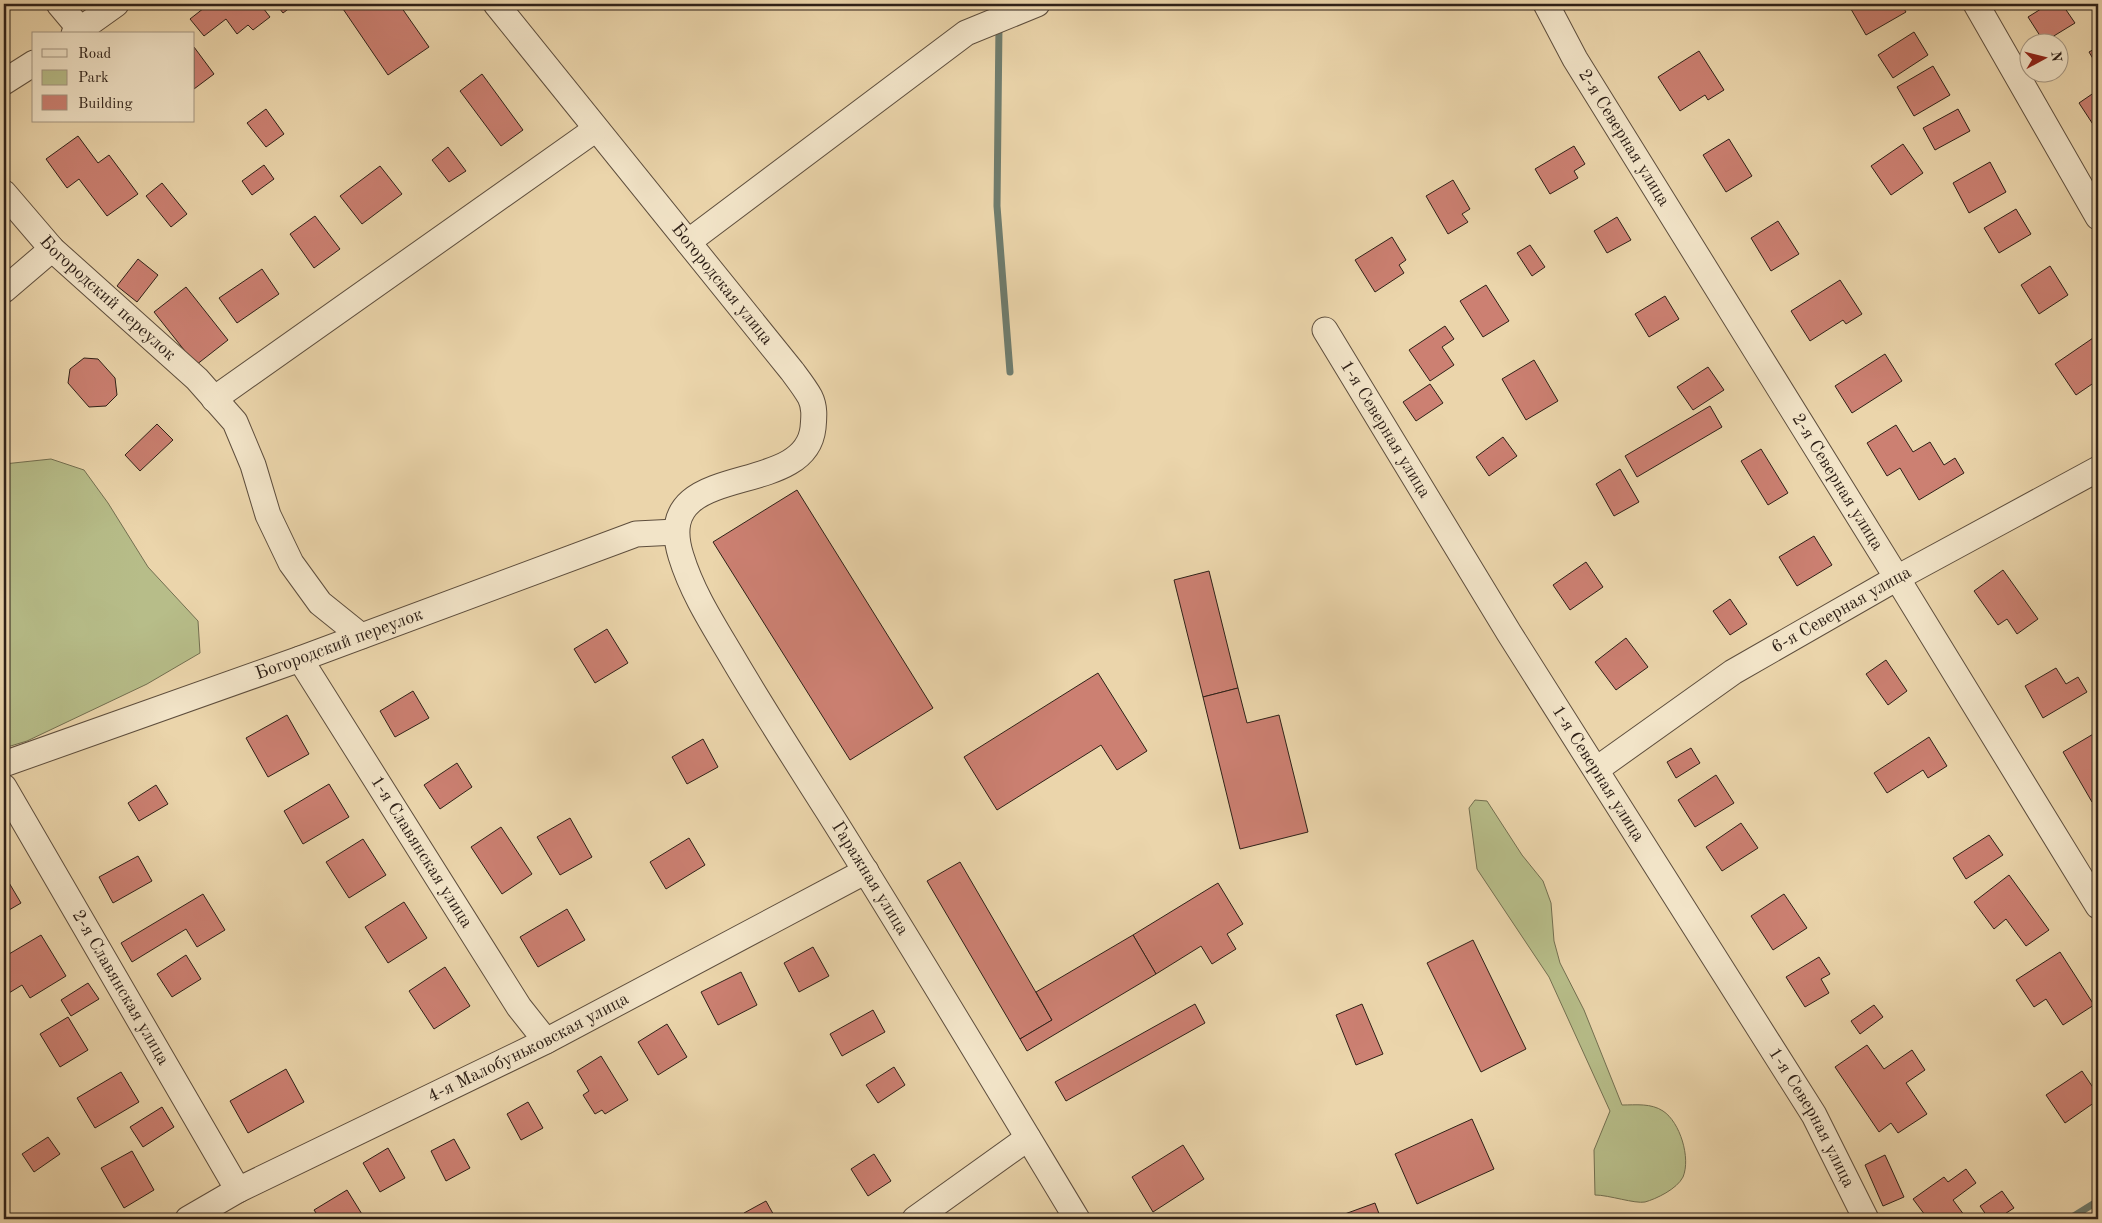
<svg xmlns="http://www.w3.org/2000/svg" width="2102" height="1223" viewBox="0 0 2102 1223" font-family="'Old Standard TT',serif">
<style>
.green{fill:#b7bd89;stroke:#736f50}
.lines{fill:none;stroke-linecap:round;stroke-linejoin:round}
.stream{stroke:#6f7c6d;stroke-width:7}
.building{fill:#cc8072;stroke:#2f2118}
.minor-casing{stroke:#5e4e3d;stroke-width:27}
.minor{stroke:#f2e4c8;stroke-width:25}
.labels{text-anchor:middle;dominant-baseline:central;stroke-width:4;stroke-linejoin:round;paint-order:stroke}
.street-label{font-size:18px;fill:#2f2118;stroke:#f2e4c8}
</style>
<rect width="100%" height="100%" fill="#ebd5ab"/>
<filter id="stains"><feTurbulence type="fractalNoise" baseFrequency=".004" numOctaves="4"/><feColorMatrix values="0 0 0 0 .2 0 0 0 0 .09 0 0 0 0 .02 0 0 0 .5 -.17"/></filter>
<radialGradient id="worn" r=".72"><stop offset=".6" stop-color="#630" stop-opacity="0"/><stop offset="1" stop-color="#630" stop-opacity=".3"/></radialGradient>
<g class="green">
<path d="M51 459 84 470 108 503 148 567 198 621 200 653 147 684 27 741 4 748V464Z"/>
<path d="M1475 800 1487 801 1522 855 1543 881 1551 903 1554 941 1560 963 1584 1010 1622 1105C1636 1105 1651 1103 1663 1111 1680 1122 1691 1158 1683 1177 1677 1189 1656 1199 1645 1202 1635 1204 1609 1195 1595 1195L1594 1150 1610 1111 1549 977 1477 869 1469 808Z"/>
</g>
<g class="lines">
<g class="stream">
<path d="M999 25 997 206 1010 372"/>
<path d="M2069 1219 2098 1201"/>
</g>
</g>
<g class="building">
<path d="M200 4H260L270 17 253 30 248 25 237 34 226 19 204 36 190 19 204 8Z"/>
<path d="M276 4H295L283 13Z"/>
<path d="M345 4H399L429 47 388 75 341 6Z"/>
<path d="M1848 4H1901L1906 12 1866 35Z"/>
<path d="M2049 4H2062L2075 23 2044 42 2028 17Z"/>
<path d="M1914 32 1928 55 1893 78 1878 55Z"/>
<path d="M194 47 214 74 194 89Z"/>
<path d="M2098 47V67L2089 52Z"/>
<path d="M1699 51 1724 90 1708 100 1705 95 1680 111 1658 77Z"/>
<path d="M1933 66 1950 95 1914 116 1897 87Z"/>
<path d="M482 74 523 130 501 146 460 91Z"/>
<path d="M2098 90V132L2079 103Z"/>
<path d="M266 109 284 134 266 147 247 123Z"/>
<path d="M1958 109 1970 131 1935 150 1923 128Z"/>
<path d="M78 136 98 163 109 155 138 194 107 216 79 179 67 188 46 159Z"/>
<path d="M1729 139 1752 176 1726 192 1703 155Z"/>
<path d="M1903 144 1923 173 1891 195 1871 166Z"/>
<path d="M1574 146 1585 164 1574 171 1578 178 1550 194 1535 169Z"/>
<path d="M448 147 466 171 449 182 432 160Z"/>
<path d="M1990 162 2006 192 1969 213 1953 183Z"/>
<path d="M264 165 274 179 252 195 242 181Z"/>
<path d="M380 166 402 194 362 224 340 196Z"/>
<path d="M1453 180 1470 209 1462 214 1468 222 1448 234 1426 196Z"/>
<path d="M162 183 187 214 171 227 146 196Z"/>
<path d="M2016 209 2031 234 1999 253 1984 228Z"/>
<path d="M315 216 340 249 314 268 290 234Z"/>
<path d="M1617 217 1631 240 1607 253 1594 231Z"/>
<path d="M1778 221 1799 254 1771 271 1751 238Z"/>
<path d="M1392 237 1406 260 1399 265 1404 273 1375 292 1355 260Z"/>
<path d="M1530 245 1545 267 1532 276 1517 253Z"/>
<path d="M138 259 158 275 137 302 117 286Z"/>
<path d="M2050 266 2068 295 2039 314 2021 285Z"/>
<path d="M262 269 279 294 237 323 219 298Z"/>
<path d="M1840 280 1862 314 1846 324 1843 320 1810 341 1791 311Z"/>
<path d="M1486 285 1509 321 1483 337 1460 301Z"/>
<path d="M186 287 228 340 196 365 154 312Z"/>
<path d="M1665 296 1679 319 1649 337 1635 314Z"/>
<path d="M1445 326 1454 339 1442 347 1454 365 1430 381 1409 350Z"/>
<path d="M2093 338 2098 346V380L2076 395 2055 364Z"/>
<path d="M1885 354 1902 381 1852 413 1835 386Z"/>
<path d="M84 358 98 359 115 378 117 395 106 406 89 407 68 383 70 369Z"/>
<path d="M1534 360 1558 401 1526 420 1502 379Z"/>
<path d="M1708 367 1724 390 1693 410 1677 387Z"/>
<path d="M1430 384 1443 403 1416 421 1403 402Z"/>
<path d="M1710 406 1722 427 1637 477 1625 456Z"/>
<path d="M157 424 173 440 140 471 125 455Z"/>
<path d="M1896 425 1913 452 1930 442 1944 465 1955 458 1964 473 1919 500 1900 468 1887 476 1867 443Z"/>
<path d="M1503 437 1517 456 1489 476 1476 457Z"/>
<path d="M1761 449 1788 493 1768 505 1741 461Z"/>
<path d="M1620 469 1639 502 1614 516 1596 484Z"/>
<path d="M797 490 933 708 850 760 713 542Z"/>
<path d="M1814 536 1832 565 1797 586 1779 557Z"/>
<path d="M1586 562 1603 587 1570 610 1553 585Z"/>
<path d="M2003 570 2038 619 2017 634 2007 619 1998 625 1974 591Z"/>
<path d="M1209 571 1238 688 1203 697 1174 580Z"/>
<path d="M1730 599 1747 624 1730 635 1713 611Z"/>
<path d="M607 629 628 663 595 683 574 649Z"/>
<path d="M1626 638 1648 667 1616 690 1595 662Z"/>
<path d="M1886 660 1907 691 1888 705 1866 674Z"/>
<path d="M2056 668 2066 684 2078 677 2087 692 2043 718 2025 686Z"/>
<path d="M1098 673 1147 751 1117 770 1101 745 997 810 964 757Z"/>
<path d="M1238 688 1247 723 1279 715 1308 832 1240 849 1203 697Z"/>
<path d="M413 691 429 718 395 737 380 711Z"/>
<path d="M287 715 309 754 268 777 246 738Z"/>
<path d="M2095 733 2098 738V798L2092 802 2063 752Z"/>
<path d="M1929 737 1947 766 1928 778 1923 770 1887 793 1874 773Z"/>
<path d="M703 739 718 767 687 784 672 757Z"/>
<path d="M1691 748 1700 763 1676 778 1667 762Z"/>
<path d="M457 763 472 787 440 809 424 785Z"/>
<path d="M1716 775 1734 803 1695 827 1678 800Z"/>
<path d="M329 784 349 817 303 844 284 811Z"/>
<path d="M156 785 168 804 139 821 128 803Z"/>
<path d="M570 818 592 857 560 875 537 837Z"/>
<path d="M1741 823 1758 848 1722 871 1706 847Z"/>
<path d="M501 827 532 874 502 894 471 847Z"/>
<path d="M1989 835 2003 855 1966 879 1953 858Z"/>
<path d="M689 838 705 865 666 889 650 862Z"/>
<path d="M363 839 386 875 349 898 326 862Z"/>
<path d="M138 856 152 881 113 903 99 877Z"/>
<path d="M960 862 1052 1020 1020 1039 927 881Z"/>
<path d="M2009 875 2049 930 2026 946 2006 919 1994 929 1974 902Z"/>
<path d="M5 876 21 903 4 913V877Z"/>
<path d="M1218 883 1243 924 1227 934 1236 949 1212 964 1201 946 1156 974 1133 935Z"/>
<path d="M203 894 225 930 197 947 186 929 132 962 121 943Z"/>
<path d="M1784 894 1807 928 1773 950 1751 916Z"/>
<path d="M404 902 427 938 388 963 365 927Z"/>
<path d="M567 909 585 940 538 967 520 937Z"/>
<path d="M41 935 66 976 30 998 22 985 4 996V957Z"/>
<path d="M1133 935 1156 974 1027 1051 1020 1039 1052 1020 1036 992Z"/>
<path d="M1473 940 1526 1049 1481 1072 1427 963Z"/>
<path d="M813 947 829 976 799 992 784 963Z"/>
<path d="M2060 952 2094 1005 2063 1025 2046 999 2034 1007 2016 980Z"/>
<path d="M186 955 201 979 172 997 157 974Z"/>
<path d="M1819 957 1830 974 1821 979 1829 993 1805 1007 1786 977Z"/>
<path d="M445 967 470 1006 434 1029 409 991Z"/>
<path d="M741 972 757 1005 718 1025 701 992Z"/>
<path d="M88 983 99 999 71 1016 61 1000Z"/>
<path d="M1195 1004 1205 1023 1066 1101 1055 1082Z"/>
<path d="M1362 1004 1383 1054 1356 1065 1336 1015Z"/>
<path d="M1874 1005 1883 1017 1860 1034 1851 1021Z"/>
<path d="M873 1010 885 1032 842 1056 830 1034Z"/>
<path d="M68 1017 88 1050 60 1067 40 1034Z"/>
<path d="M667 1024 687 1057 658 1075 638 1042Z"/>
<path d="M1867 1045 1884 1069 1912 1050 1925 1070 1906 1083 1927 1114 1898 1133 1891 1123 1879 1132 1835 1067Z"/>
<path d="M601 1056 628 1100 605 1114 602 1110 595 1114 583 1095 589 1091 577 1071Z"/>
<path d="M894 1067 905 1085 878 1103 866 1085Z"/>
<path d="M286 1069 304 1102 248 1133 230 1101Z"/>
<path d="M2082 1071 2098 1095V1100L2065 1123 2046 1095Z"/>
<path d="M121 1072 139 1102 95 1128 77 1098Z"/>
<path d="M528 1102 543 1128 521 1140 507 1114Z"/>
<path d="M162 1107 174 1127 143 1147 130 1127Z"/>
<path d="M1472 1119 1494 1169 1417 1204 1395 1154Z"/>
<path d="M48 1137 60 1154 34 1172 22 1154Z"/>
<path d="M454 1139 470 1168 446 1181 431 1151Z"/>
<path d="M1183 1145 1204 1179 1153 1212 1132 1177Z"/>
<path d="M388 1148 405 1178 380 1192 363 1163Z"/>
<path d="M132 1151 154 1190 124 1208 101 1168Z"/>
<path d="M874 1154 891 1181 868 1196 851 1169Z"/>
<path d="M1885 1155 1904 1197 1883 1206 1865 1165Z"/>
<path d="M1966 1169 1976 1183 1953 1200 1967 1219H1928L1913 1199 1944 1177 1948 1182Z"/>
<path d="M347 1190 365 1219H320L314 1210Z"/>
<path d="M2002 1191 2014 1208 1997 1219H1989L1980 1206Z"/>
<path d="M766 1201 776 1219H748L744 1213Z"/>
<path d="M1375 1203 1381 1219H1331Z"/>
</g>
<g class="lines">
<g class="minor-casing">
<g id="minor">
<path d="M59 4 80 29"/>
<path id="s1" d="M496 4 792 371C798 379 805 388 810 397 815 407 814 417 813 428 805 501 650 457 681 556 692 592 712 623 731 655 762 708 795 759 828 811 913 946 995 1083 1077 1219"/>
<path id="s2" d="M1546 4 1575 59 1897 578 2098 906"/>
<path d="M1976 4 2098 217"/>
<path d="M74 34 116 4"/>
<path d="M4 82 34 63"/>
<path id="s3" d="M4 193 52 249 197 379 235 422 253 465 268 515 291 563 320 603 361 636"/>
<path d="M688 242 966 33 1037 4"/>
<path d="M4 290 52 249"/>
<path id="s4" d="M1325 330 1509 633 1814 1115 1866 1219"/>
<path d="M214 399 596 129"/>
<path id="s5" d="M300 659 519 1007 546 1041"/>
<path id="s6" d="M4 764 300 659 636 534 676 532"/>
<path id="s7" d="M1597 769 1733 672 1897 578 2098 469"/>
<path id="s8" d="M4 787 238 1190"/>
<path id="s9" d="M188 1219 238 1190 546 1041 866 871"/>
<path d="M915 1219 1028 1138"/>
</g>
</g>
<use href="#minor" class="minor"/>
</g>
<g class="labels">
<g class="street-label">
<text stroke="none"><textPath href="#s2" startOffset="155">2-я Северная улица</textPath></text>
<text stroke="none"><textPath href="#s1" startOffset="360">Богородская улица</textPath></text>
<text stroke="none"><textPath href="#s3" startOffset="148">Богородский переулок</textPath></text>
<text stroke="none"><textPath href="#s4" startOffset="116">1-я Северная улица</textPath></text>
<text stroke="none"><textPath href="#s2" startOffset="560">2-я Северная улица</textPath></text>
<text stroke="none"><textPath href="#s7" startOffset="292">6-я Северная улица</textPath></text>
<text stroke="none"><textPath href="#s6" startOffset="356">Богородский переулок</textPath></text>
<text stroke="none"><textPath href="#s4" startOffset="521">1-я Северная улица</textPath></text>
<text stroke="none"><textPath href="#s5" startOffset="228">1-я Славянская улица</textPath></text>
<text stroke="none"><textPath href="#s1" startOffset="1118">Гаражная улица</textPath></text>
<text stroke="none"><textPath href="#s8" startOffset="232">2-я Славянская улица</textPath></text>
<text stroke="none"><textPath href="#s9" startOffset="381">4-я Малобуньковская улица</textPath></text>
<text stroke="none"><textPath href="#s4" startOffset="926">1-я Северная улица</textPath></text>
</g>
</g>
<rect width="2102" height="1223" fill="none" stroke="#ebd5ab" stroke-width="20"/>
<rect x="5" y="5" width="2092" height="1213" fill="none" stroke="#2f2118" stroke-width="2.5"/>
<rect x="10" y="10" width="2082" height="1203" fill="none" stroke="#2f2118"/>
<rect x="32" y="32" width="162" height="90" fill="#f2e4c8" stroke="#a49682"/>
<rect x="42" y="49" width="25" height="8" fill="#f2e4c8" stroke="#a49682"/>
<text x="78" y="58" font-size="15" fill="#2f2118">Road</text>
<rect x="42" y="70" width="25" height="15" fill="#b7bd89" stroke="#a49682"/>
<text x="78" y="82" font-size="15" fill="#2f2118">Park</text>
<rect x="42" y="95" width="25" height="15" fill="#cc8072" stroke="#a49682"/>
<text x="78" y="108" font-size="15" fill="#2f2118">Building</text>
<g transform="translate(2044 58) rotate(83)"><circle r="24" fill="#f2e4c8" stroke="#a49682"/>
<path d="M0-4L9 19L0 12L-9 19Z" fill="#8f2418"/>
<text y="-8" font-size="14" font-weight="bold" text-anchor="middle" fill="#2f2118">N</text>
</g>
<rect width="100%" height="100%" filter="url(#stains)"/>
<rect width="100%" height="100%" fill="url(#worn)"/>
</svg>
